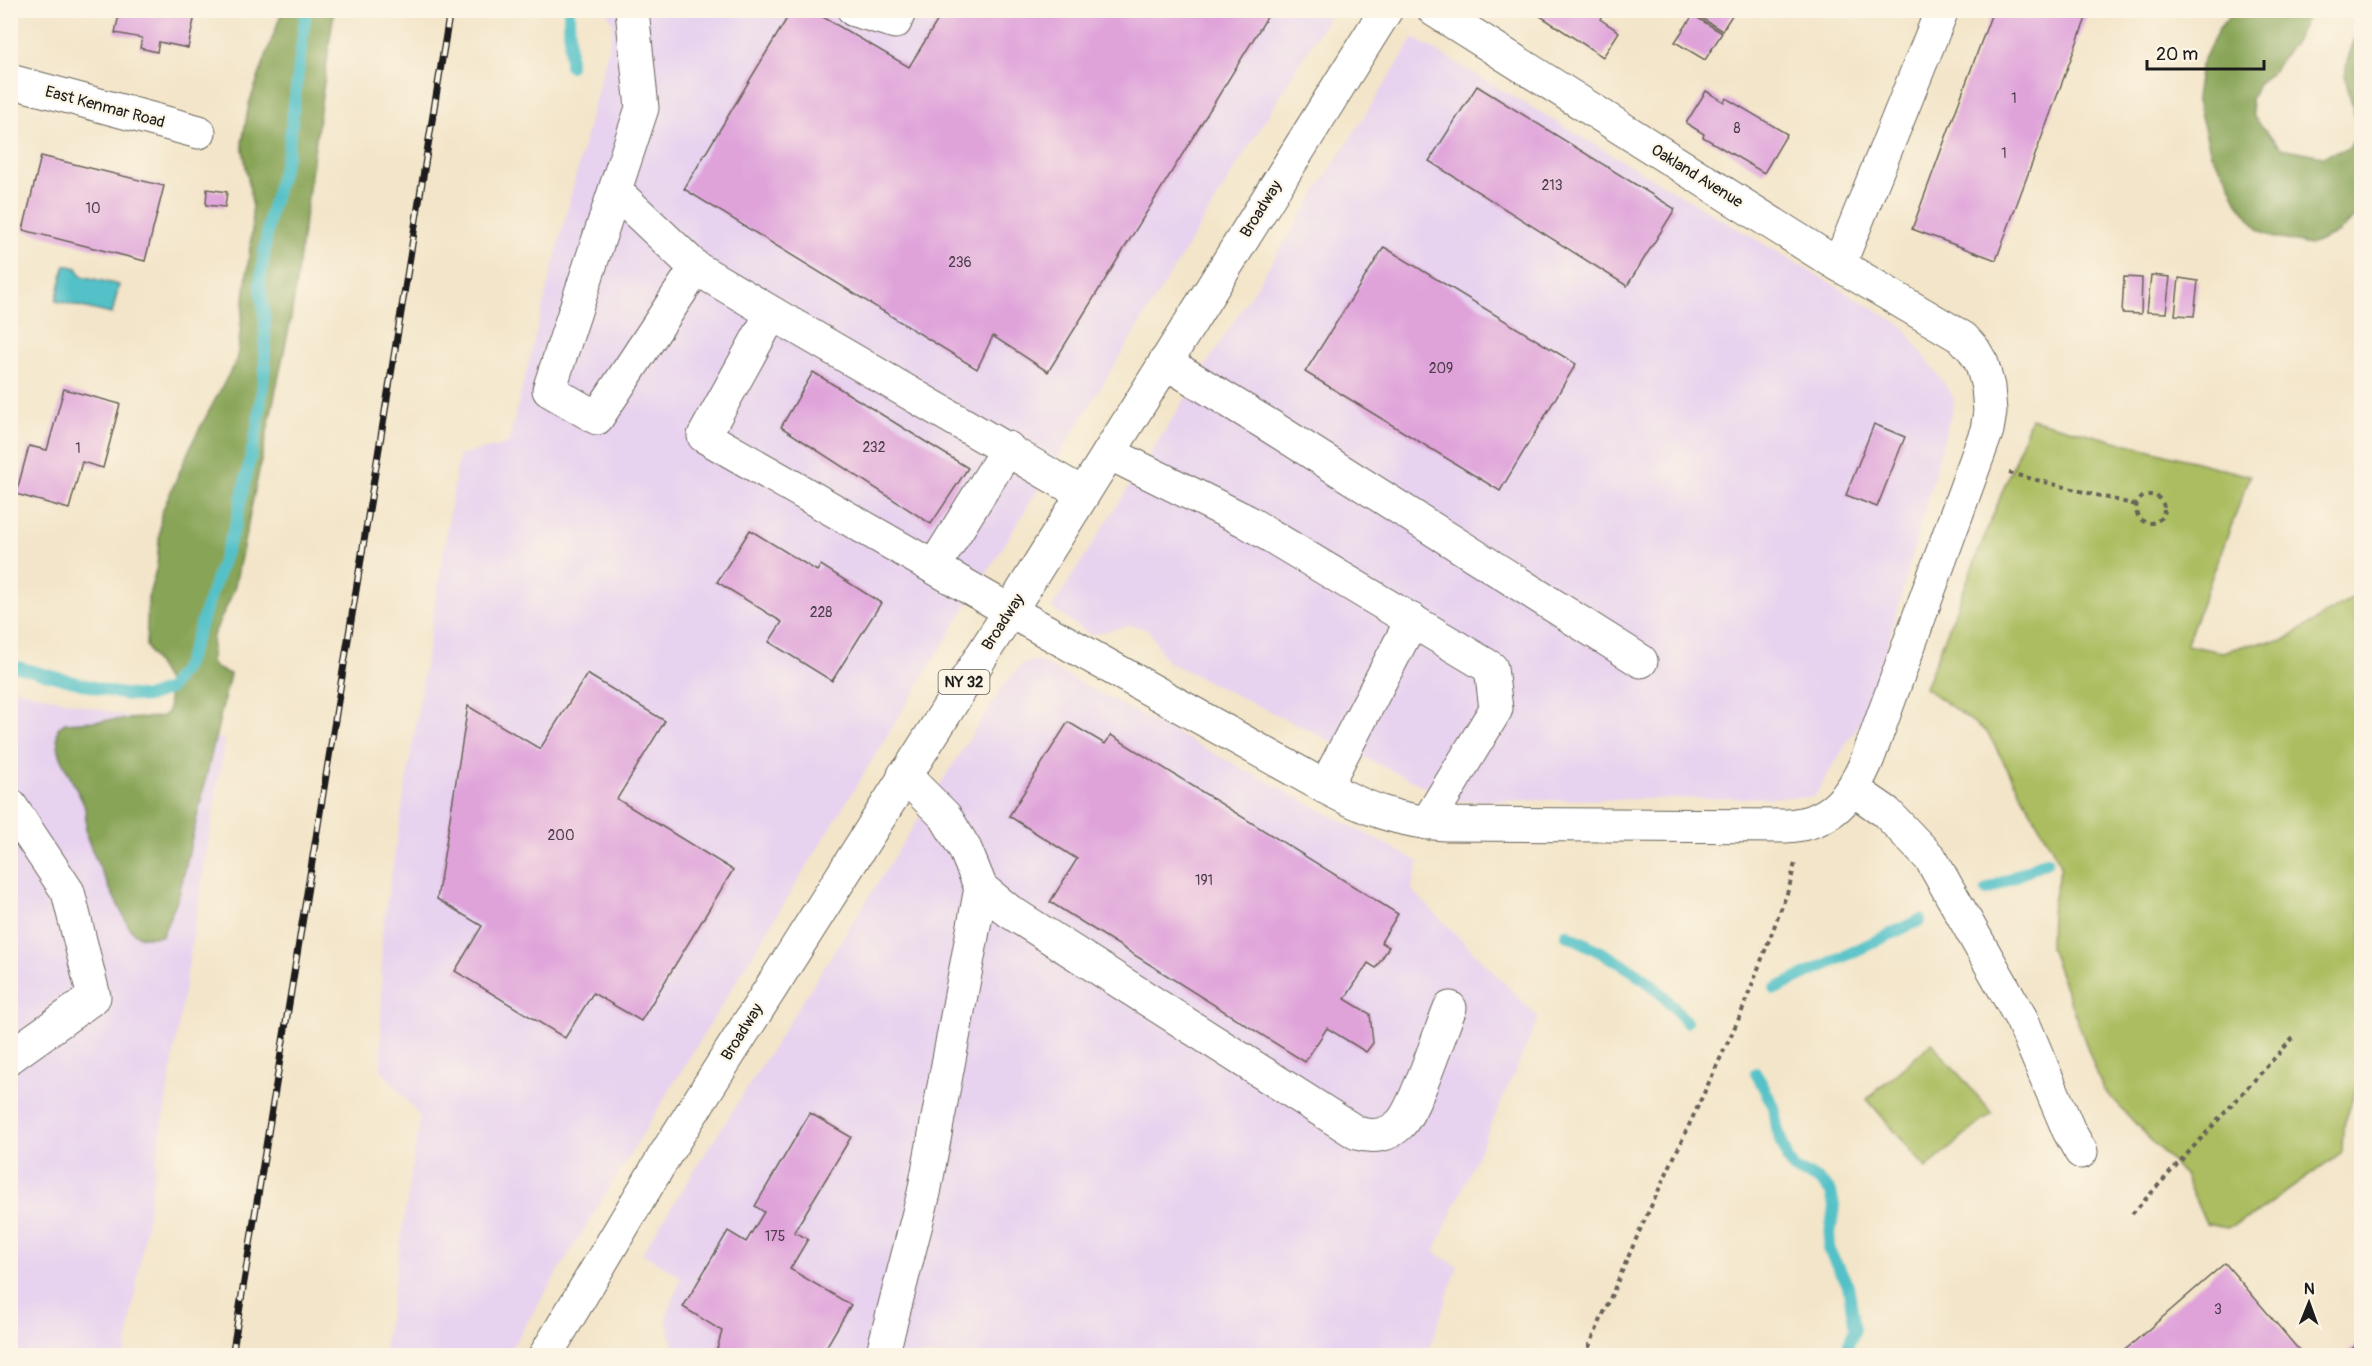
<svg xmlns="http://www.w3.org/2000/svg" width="2372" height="1366" viewBox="0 0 2372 1366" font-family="Pangolin,sans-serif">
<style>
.built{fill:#e7d2ef}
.green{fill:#abbd61;stroke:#646c3e;stroke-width:1.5}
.forest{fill:#88a457;stroke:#52603a;stroke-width:1.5}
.water{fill:#52c1c7;stroke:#376e72;stroke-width:1.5}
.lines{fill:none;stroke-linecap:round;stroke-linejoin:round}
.stream{stroke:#52c1c7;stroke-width:12}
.building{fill:#dfa3da}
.minor-casing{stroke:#676259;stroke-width:35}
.major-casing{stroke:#676259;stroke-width:35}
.path{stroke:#676259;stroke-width:4;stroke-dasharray:4.5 4.5;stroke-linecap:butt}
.minor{stroke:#fff;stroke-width:33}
.major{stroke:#fff;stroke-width:33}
.rail-casing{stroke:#1c1c1c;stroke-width:7}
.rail{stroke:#fcf5e5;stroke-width:4.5;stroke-dasharray:14;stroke-linecap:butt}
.labels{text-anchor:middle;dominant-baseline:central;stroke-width:4.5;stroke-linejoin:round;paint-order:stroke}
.number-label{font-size:14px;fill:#4d3e4c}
.shield{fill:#fcf5e5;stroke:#5f5d58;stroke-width:1.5}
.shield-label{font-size:15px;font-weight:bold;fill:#1c1c1c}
.street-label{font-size:16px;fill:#1c1c1c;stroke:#fcf5e5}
</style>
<rect width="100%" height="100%" fill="#fcf5e5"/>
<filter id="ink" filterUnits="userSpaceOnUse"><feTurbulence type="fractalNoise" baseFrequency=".0167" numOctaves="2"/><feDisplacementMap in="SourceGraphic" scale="12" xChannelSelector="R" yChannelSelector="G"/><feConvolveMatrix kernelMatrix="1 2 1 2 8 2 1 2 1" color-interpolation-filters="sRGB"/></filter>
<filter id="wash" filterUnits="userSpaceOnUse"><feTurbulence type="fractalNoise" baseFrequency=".008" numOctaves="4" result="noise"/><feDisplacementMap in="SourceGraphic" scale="24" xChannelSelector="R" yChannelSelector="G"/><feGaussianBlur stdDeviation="1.35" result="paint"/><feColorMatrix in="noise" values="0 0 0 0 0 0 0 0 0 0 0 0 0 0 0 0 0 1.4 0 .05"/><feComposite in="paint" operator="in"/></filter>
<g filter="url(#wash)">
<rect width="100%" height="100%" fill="#f3e5c9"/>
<g class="built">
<path d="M607 11H1332L507 1355H383L420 1117 381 1069 382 933 459 455 508 444 614 25Z"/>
<path d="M1414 38 1903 326 1955 399 1872 702 1814 797 1454 801 1166 661 1149 630 1132 625 1090 635 1052 608Z"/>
<path d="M1039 661 1419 862 1411 889 1539 1018 1434 1252 1458 1266 1427 1355H676L666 1319 681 1277 642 1253 1003 686 1023 663Z"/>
<path d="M11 688 225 740 125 1355 11 1356Z"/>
</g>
<g class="green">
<path d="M2031 419 2250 476 2186 645 2222 652 2253 643 2283 641 2353 597 2361 596V1073L2343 1128 2342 1152 2254 1215 2227 1228 2206 1224 2184 1175 2103 1089 2050 948 2051 911 2061 865 1987 732 1925 688Z"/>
<path d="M1932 1043 1992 1113 1926 1168 1867 1099Z"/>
</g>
<g class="forest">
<path d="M282 11H334L291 318 234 590 213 636 211 661 215 668 230 674 179 895 162 936C149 937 139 940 130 929 115 898 98 869 87 837 84 826 88 816 84 805 74 780 53 756 58 728L65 723 158 717 165 715 169 708 167 681 146 646 148 598 157 566 161 514 194 439 237 359 252 231V203L242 143 249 104Z"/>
<path d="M2234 11H2311L2296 40 2272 72 2259 82 2251 100 2253 116 2281 148 2323 156 2349 148 2358 132 2345 76 2347 61 2361 21V211L2337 234 2310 245 2271 237 2258 229 2237 201 2227 177 2211 154 2196 98 2201 65 2219 28Z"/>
</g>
<path class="water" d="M65 265 77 268 82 276 119 285 112 314 56 301Z"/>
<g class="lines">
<g class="stream">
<path d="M569 10 570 66"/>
<path d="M10 665 116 693 147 697 169 689 187 664 236 523 258 424 265 367V321L260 283 270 214 288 153 306 10"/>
<path d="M1987 890 2047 861"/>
<path d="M1566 934C1617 961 1650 974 1686 1022"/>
<path d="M1775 989 1920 920"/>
<path d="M1756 1073 1774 1107 1777 1128 1788 1160 1794 1169 1818 1179 1831 1192 1834 1206 1828 1249 1848 1285 1855 1329 1844 1356"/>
</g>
</g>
<g id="blocks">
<g class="building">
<path d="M120 10H196L188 48 159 42 157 52 140 48 142 38 115 33Z"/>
<path d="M792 10H811L909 67 944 10H1263L1269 14 1048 372 993 336 977 369 684 189Z"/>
<path d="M1531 10H1605L1600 19 1619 32 1603 57Z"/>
<path d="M1696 10H1732L1734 12 1722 31 1694 13Z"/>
<path d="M1993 10H2089L1996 260 1912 229Z"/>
<path d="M1693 15 1722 33 1705 60 1675 42Z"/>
<path d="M1477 86 1675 209 1627 286 1429 161Z"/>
<path d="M1706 91 1724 102 1726 98 1787 134 1764 173 1703 137 1704 134 1686 123Z"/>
<path d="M41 156 164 186 145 261 23 230Z"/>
<path d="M207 189 227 192 225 207 206 205Z"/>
<path d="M1384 247 1576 364 1500 491 1305 372Z"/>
<path d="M2151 275 2170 277 2166 313 2147 312Z"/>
<path d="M2124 277 2142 278 2141 314 2122 313Z"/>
<path d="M2179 278 2198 281 2194 316 2175 315Z"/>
<path d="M813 372 968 468 931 524 781 427Z"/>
<path d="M64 389 120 404 103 468 82 462 69 509 16 494 29 446 47 450Z"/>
<path d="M1874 424 1905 437 1877 507 1846 495Z"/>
<path d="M750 530 817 571 821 565 881 603 832 681 769 642 782 622 717 582Z"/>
<path d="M587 674 665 721 617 799 733 870 641 1021 593 993 565 1038 455 971 482 926 437 899 468 706 540 749Z"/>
<path d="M1068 722 1105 744 1111 735 1398 914 1381 942 1389 947 1376 968 1368 963 1345 999 1370 1014 1373 1043 1366 1052 1327 1028 1305 1062 1050 902 1077 859 1009 816Z"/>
<path d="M810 1113 851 1137 794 1232 808 1239 790 1269 851 1305 821 1356H715L722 1331 683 1307 728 1231 746 1242 764 1212 755 1206Z"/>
<path d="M2225 1263 2304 1356H2118Z"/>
<path d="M2362 1340V1356H2344Z"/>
</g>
</g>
</g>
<g filter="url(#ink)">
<use href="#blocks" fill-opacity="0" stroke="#676259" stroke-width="1.5"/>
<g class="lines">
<g class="minor-casing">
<g id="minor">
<path d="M632 10 642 108 549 390 597 418 696 268 772 313"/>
<path d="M854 10 895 22 900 10"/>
<path d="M10 81 199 132"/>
<path d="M615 191 696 268"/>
<path d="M1839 265 1942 10"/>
<path d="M1165 362 1270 426 1641 661"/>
<path d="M1109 453 1246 521 1491 668 1496 709 1427 823"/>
<path d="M1083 494 772 313 704 436 1010 611 1325 787C1364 808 1400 822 1445 824L1786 826C1831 824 1852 797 1868 758L1987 430 1990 412 1988 387 1982 364 1974 350 1963 338 1824 256 1434 10"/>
<path d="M934 567 1008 448"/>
<path d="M904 775 945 816 965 849 981 888 1009 911 1357 1133C1373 1138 1388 1136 1400 1124 1415 1110 1440 1032 1450 1008"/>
<path d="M1325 787 1412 620"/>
<path d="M1854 790 1886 812 1931 859 2022 1020 2069 1131 2081 1152"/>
<path d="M10 805 68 892 94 997 10 1057"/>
<path d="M882 1356 924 1193 981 888"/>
</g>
</g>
<g class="major-casing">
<path id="major" d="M545 1356 665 1155 1010 611 1386 10"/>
</g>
<g class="path">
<path d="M2009 473 2136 505"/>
<circle cx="2150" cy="509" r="14"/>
<path d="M2132 1214 2293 1038"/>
<path d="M1585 1356 1640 1230 1740 1016 1789 888 1795 863"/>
</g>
<use href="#minor" class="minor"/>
<use href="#major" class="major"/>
<g class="rail-casing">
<path id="rail" d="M232 1356 450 10"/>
</g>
<use href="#rail" class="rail"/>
</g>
</g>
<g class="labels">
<g class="number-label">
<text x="2014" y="98">1</text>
<text x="1737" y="128">8</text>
<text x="2004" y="153">1</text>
<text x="1552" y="185">213</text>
<text x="93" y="208">10</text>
<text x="960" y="262">236</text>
<text x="1441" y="368">209</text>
<text x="874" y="447">232</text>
<text x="78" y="448">1</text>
<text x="821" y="612">228</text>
<text x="561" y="835">200</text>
<text x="1204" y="880">191</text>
<text x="775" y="1236">175</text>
<text x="2218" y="1309">3</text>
</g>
<rect class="shield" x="938.5" y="670" width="51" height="24" rx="4.5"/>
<g class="shield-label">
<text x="964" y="682">NY 32</text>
</g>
<g class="street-label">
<text transform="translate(105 107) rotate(15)">East Kenmar Road</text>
<text transform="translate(1697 176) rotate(32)">Oakland Avenue</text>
<text transform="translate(1261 209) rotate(-58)">Broadway</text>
<text transform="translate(1003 622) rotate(-57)">Broadway</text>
<text transform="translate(742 1032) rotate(-58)">Broadway</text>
</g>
</g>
<rect width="2372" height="1366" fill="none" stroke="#fcf5e5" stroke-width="36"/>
<g transform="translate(2309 1303) rotate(1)" stroke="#fcf5e5" stroke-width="4.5" paint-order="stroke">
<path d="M0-4.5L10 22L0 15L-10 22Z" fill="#1c1c1c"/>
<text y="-9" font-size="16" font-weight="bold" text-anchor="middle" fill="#1c1c1c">N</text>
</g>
<path d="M2147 60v9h117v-9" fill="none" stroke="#1c1c1c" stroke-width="3"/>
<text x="2156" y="60" font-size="18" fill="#1c1c1c" stroke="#fcf5e5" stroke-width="4.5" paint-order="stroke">20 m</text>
</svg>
